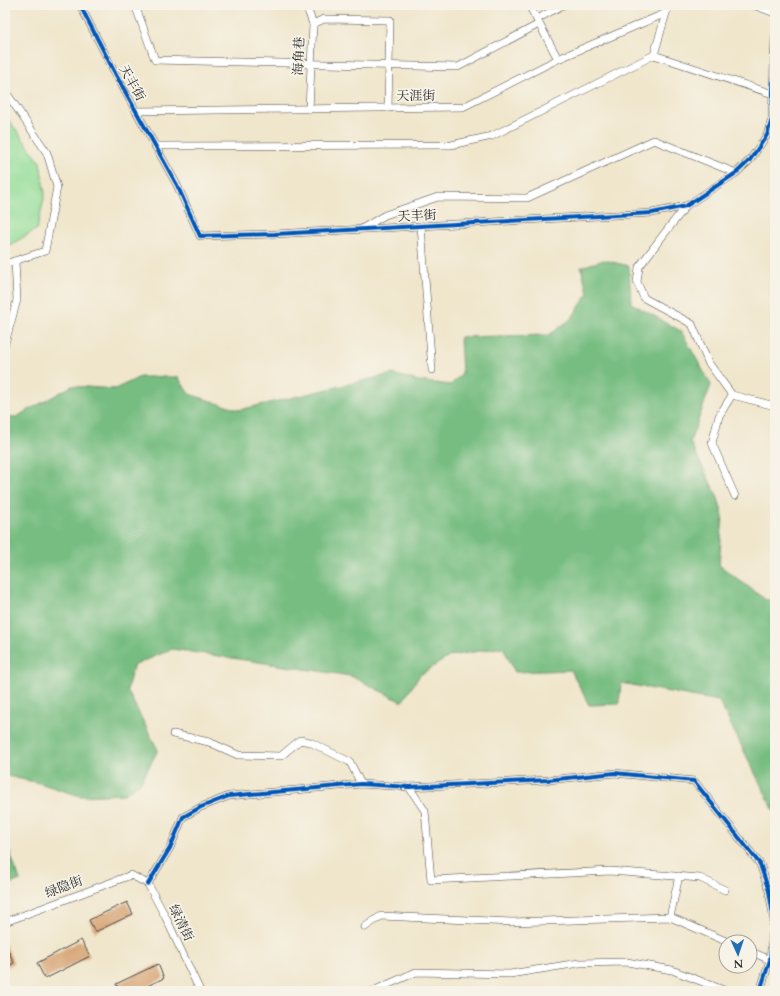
<svg xmlns="http://www.w3.org/2000/svg" width="780" height="996" viewBox="0 0 780 996" font-family="Cardo,'Noto Serif SC',serif">
<style>
.green{fill:#94de99;stroke:#608462}
.forest{fill:#77bd81;stroke:#517456}
.building{fill:#d9a97d}
.lines{fill:none;stroke-linecap:round;stroke-linejoin:round}
.minor-casing{stroke:#494743;stroke-width:8}
.minor{stroke:#fff;stroke-width:7}
.cycleway-casing{stroke:#f7f3e8;stroke-width:6}
.cycleway{stroke:#0057b8;stroke-width:4}
.labels{text-anchor:middle;dominant-baseline:central;stroke-width:3.5;stroke-linejoin:round;paint-order:stroke}
.street-label{font-size:13px;fill:#2b2b2b;stroke:#f7f3e8}
</style>
<rect width="100%" height="100%" fill="#f7f3e8"/>
<filter id="ink" filterUnits="userSpaceOnUse"><feTurbulence type="fractalNoise" baseFrequency=".025" numOctaves="2"/><feDisplacementMap in="SourceGraphic" scale="8" xChannelSelector="R" yChannelSelector="G"/><feConvolveMatrix kernelMatrix="1 2 1 2 8 2 1 2 1" color-interpolation-filters="sRGB"/></filter>
<filter id="wash" filterUnits="userSpaceOnUse"><feTurbulence type="fractalNoise" baseFrequency=".012" numOctaves="4" result="noise"/><feDisplacementMap in="SourceGraphic" scale="16" xChannelSelector="R" yChannelSelector="G"/><feGaussianBlur stdDeviation="0.9" result="paint"/><feColorMatrix in="noise" values="0 0 0 0 0 0 0 0 0 0 0 0 0 0 0 0 0 1.4 0 .05"/><feComposite in="paint" operator="in"/></filter>
<g filter="url(#wash)">
<rect width="100%" height="100%" fill="#f0e6cc"/>
<path class="green" d="M5 115 40 162 45 194 37 229 5 248Z"/>
<g class="forest">
<path d="M604 260 629 266 631 303 681 331 711 385 690 442 718 498 723 516 719 565 766 600 775 599V813L719 701 621 683 619 704 589 705 571 670 515 672 503 647 450 656 420 675 402 702 351 676 172 649 133 666 127 690 158 750 140 783 124 794 80 796 39 783 7 776 5 778V416L16 417 72 386 115 389 140 377H178L189 394 239 410 392 374 418 381 451 385 462 373 460 337 549 335 571 319 588 294 581 267Z"/>
<path d="M5 840 20 880 5 886Z"/>
</g>
<g id="blocks">
<g class="building">
<path d="M127 902 133 914 95 932 89 920Z"/>
<path d="M81 940 90 956 45 979 37 963Z"/>
<path d="M5 944 14 963 5 968Z"/>
<path d="M158 964 164 978 137 991H120L116 984Z"/>
</g>
</g>
</g>
<g filter="url(#ink)">
<use href="#blocks" fill-opacity="0" stroke="#494743" stroke-width="1"/>
<g class="lines">
<g class="minor-casing">
<g id="minor">
<path d="M80 5 116 75 177 185 200 236 275 234 652 213 686 206 736 173 750 160 767 135 772 119 775 37"/>
<path d="M135 5 155 60 458 67 539 24"/>
<path d="M306 5 313 24 309 109"/>
<path d="M529 5 558 59"/>
<path d="M753 5 775 13"/>
<path d="M537 19 563 5"/>
<path d="M313 24 324 19 390 20 388 108"/>
<path d="M654 55 666 13"/>
<path d="M136 111 463 107 558 59 666 13 670 5"/>
<path d="M155 146 451 145 492 136 654 55 773 94"/>
<path d="M686 206 664 234 639 267 637 282 644 298 692 324 708 362 732 395 771 405 775 404"/>
<path d="M421 226 432 370"/>
<path d="M363 228 385 215 438 197 527 198 654 140 736 173"/>
<path d="M5 264 45 251 57 187 47 153 8 95"/>
<path d="M5 343 17 300 15 261"/>
<path d="M732 395 719 416 712 443 735 496"/>
<path d="M173 734 209 742 238 755 281 756 300 740 310 742 350 762 361 784"/>
<path d="M409 787 425 811 431 880 610 871 700 878 725 890"/>
<path d="M148 884 170 848 183 817 201 807 229 796 361 784 409 787 548 780 615 773 694 781 760 864 769 891 774 921 770 960 760 991"/>
<path d="M670 917 679 876"/>
<path d="M5 922 131 875 148 884 166 918 200 991"/>
<path d="M365 927 381 916 512 922 670 917 728 942"/>
<path d="M750 951 770 960"/>
<path d="M373 991 416 972 510 974 579 963 627 962 672 970 726 991"/>
</g>
</g>
<use href="#minor" class="minor"/>
<g class="cycleway-casing">
<g id="cycleway">
<path d="M80 5 116 75 177 185 200 236 275 234 652 213 686 206 736 173 750 160 767 135 772 119 775 37"/>
<path d="M148 884 170 848 183 817 201 807 229 796 361 784 409 787 548 780 615 773 694 781 760 864 769 891 774 921 770 960 760 991"/>
</g>
</g>
<use href="#cycleway" class="cycleway"/>
</g>
</g>
<g class="labels">
<g class="street-label">
<text transform="translate(299 56) rotate(-88)">海角巷</text>
<text transform="translate(132 83) rotate(61)">天丰街</text>
<text transform="translate(416 96) rotate(-1)">天涯街</text>
<text transform="translate(417 216) rotate(-3)">天丰街</text>
<text transform="translate(64 887) rotate(-21)">绿隐街</text>
<text transform="translate(181 923) rotate(64)">绿清街</text>
</g>
</g>
<rect width="780" height="996" fill="none" stroke="#f7f3e8" stroke-width="20"/>
<g transform="translate(738 954) rotate(177)"><circle r="19" fill="#f7f3e8" stroke="#a5a39c"/>
<path d="M0-3L7 15L0 10L-7 15Z" fill="#1f6fb2"/>
<text y="-6" font-size="11" font-weight="bold" text-anchor="middle" fill="#2b2b2b">N</text>
</g>
</svg>
